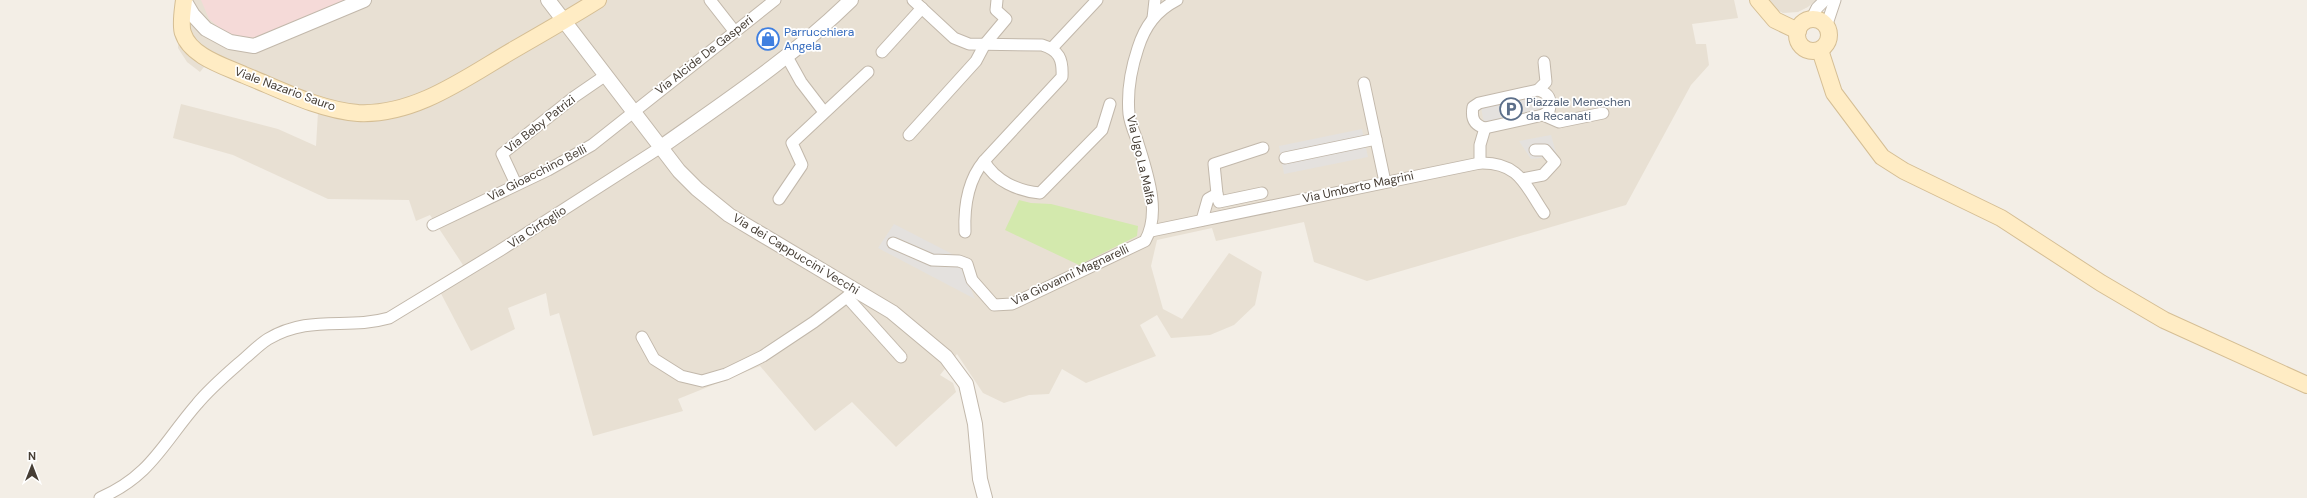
<svg xmlns="http://www.w3.org/2000/svg" width="2307" height="498" viewBox="0 0 2307 498" font-family="'DM Sans',sans-serif">
<style>
.residential{fill:#e8e0d3}
.medical{fill:#f5dad8}
.green{fill:#d3e9ad}
.parking{fill:#e4e1de}
.lines{fill:none;stroke-linecap:round;stroke-linejoin:round}
.minor-casing{stroke:#c2b8ab;stroke-width:13}
.tertiary-casing{stroke:#c2b8ab;stroke-width:16}
.secondary-casing{stroke:#d5be94;stroke-width:18}
.minor{stroke:#fff;stroke-width:11}
.tertiary{stroke:#fff;stroke-width:14}
.secondary{stroke:#ffecc4;stroke-width:16}
.labels{text-anchor:middle;dominant-baseline:central;stroke-width:3.5;stroke-linejoin:round;paint-order:stroke}
.shop-label{font-size:12px;fill:#366cbe;stroke:#fff;text-anchor:start}
.street-label{font-size:12px;fill:#463e35;stroke:#fff}
.service-label{font-size:12px;fill:#4e5e75;stroke:#fff;text-anchor:start}
</style>
<rect width="100%" height="100%" fill="#f3eee6"/>
<g class="residential">
<path d="M179 0H1734L1738 18 1692 24 1696 44H1706L1709 65 1691 85 1626 205 1367 281 1314 262 1304 222 1216 241 1212 228 1157 240 1151 266 1163 309 1182 319 1229 253 1262 272 1255 305 1234 325 1210 335 1171 338 1157 315 1140 325 1156 356 1086 383 1062 369 1049 394 1029 395 1004 403 983 393 957 354 940 375 953 383 956 392 896 447 852 402 815 431 760 366 678 399 683 411 593 436 559 313 550 316 546 293 508 308 515 329 471 351 436 284 463 265 430 215 416 221 409 200 328 199 233 155 173 138 181 104 278 129 316 146 318 112 204 67 200 72 187 62 178 48Z"/>
<path d="M1767 0H1816L1808 7 1798 12 1783 13 1773 8Z"/>
</g>
<path class="medical" d="M201 0H352L256 38 239 37 222 30 209 19Z"/>
<path class="green" d="M1019 200 1031 203 1051 204 1138 226 1137 236 1079 265 1005 230Z"/>
<g class="parking">
<path d="M1538 95 1542 110 1484 123 1481 108Z"/>
<path d="M1362 129 1368 157 1284 174 1279 146Z"/>
<path d="M1551 135 1557 156 1531 159 1519 141Z"/>
<path d="M894 224 958 257 975 299 878 248Z"/>
</g>
<g class="lines">
<g class="minor-casing">
<g id="minor">
<path d="M710 0 735 32"/>
<path d="M913 0 954 38 969 44 1042 45C1059 50 1063 59 1062 77L984 161C995 181 1018 191 1040 193L1102 130 1110 104"/>
<path d="M1153 18 1155 0"/>
<path d="M1811 20 1817 8 1825 0"/>
<path d="M1826 27 1835 0"/>
<path d="M1052 48 1097 0"/>
<path d="M882 52 922 8"/>
<path d="M786 55 801 82 824 112"/>
<path d="M1364 83 1385 182"/>
<path d="M1538 90C1549 93 1552 100 1549 111L1543 115 1485 128C1474 125 1471 118 1473 107L1479 103Z"/>
<path d="M1538 90 1546 82 1544 62"/>
<path d="M1543 115 1559 122 1603 113"/>
<path d="M909 135 976 61 985 44 1006 19 996 10 997 0"/>
<path d="M1285 158 1376 139"/>
<path d="M1480 163V145L1485 128"/>
<path d="M1522 179 1543 175 1555 162 1545 150H1535"/>
<path d="M516 184 502 154 574 97 606 75"/>
<path d="M1217 194 1214 164 1263 148"/>
<path d="M779 199 802 165 792 143 868 72"/>
<path d="M1202 220 1208 199 1217 194 1219 202 1262 193"/>
<path d="M433 225 548 170 592 145 775 0"/>
<path d="M1151 231 1480 163C1519 162 1525 185 1544 213"/>
<path d="M965 232C964 208 968 180 984 161"/>
<path d="M893 243 932 260 959 261 967 264 972 280 994 305 1012 304 1145 241C1162 212 1146 170 1137 140 1134 132 1130 123 1129 114 1127 92 1131 69 1138 48 1145 26 1156 11 1177 0"/>
<path d="M847 297 901 357"/>
<path d="M642 337 654 359 681 376 702 381 726 374 763 356 814 322 856 290"/>
<path d="M100 498C151 476 163 443 197 404 211 387 228 373 245 358 252 352 260 344 268 339 310 314 347 330 389 318L499 251 661 147"/>
</g>
</g>
<g class="tertiary-casing">
<g id="tertiary">
<path d="M184 0 193 15 206 29 230 42 254 46 364 0"/>
<path d="M548 0 679 171 697 189 729 215 892 312 946 357 966 384 975 424 980 479 985 498"/>
<path d="M661 147C726 101 794 56 851 0"/>
</g>
</g>
<g class="secondary-casing">
<g id="secondary">
<path d="M184 0C183 9 180 25 183 33 190 56 224 66 244 75 279 89 319 110 358 113 416 116 468 76 515 49 543 33 571 17 598 0"/>
<path d="M1758 0 1775 20 1798 31"/>
<circle cx="1813" cy="35" r="16"/>
<path d="M1820 50 1834 93 1882 157 1904 171 2001 218 2101 283 2164 320 2307 385"/>
</g>
</g>
<use href="#minor" class="minor"/>
<use href="#tertiary" class="tertiary"/>
<use href="#secondary" class="secondary"/>
</g>
<defs>
<g id="shop-ring" transform="scale(1.15)"><circle r="9.5" fill="#fff" stroke="#3f7fe0" stroke-width="1.5"/><path d="M-5-2.5h2.3a2.7 3.5 0 0 1 5.4 0H5L5.5 6h-11ZM-1.5-2.5h3a1.5 2.3 0 0 0-3 0Z" fill="#3f7fe0"/></g>
<g id="parking-ring" transform="scale(1.15)"><circle r="9.5" fill="#fff" stroke="#5c6f8a" stroke-width="1.5"/><path d="M-3.5-5.5H1a3.5 3.5 0 0 1 0 7H-1V5.5H-3.5ZM-1-3.4V-.6H.8a1.4 1.4 0 0 0 0-2.8Z" fill="#5c6f8a"/></g>
</defs>
<g fill-rule="evenodd">
<use href="#shop-ring" x="768" y="39"/>
<use href="#parking-ring" x="1511" y="109"/>
</g>
<g class="labels">
<g class="shop-label">
<text x="784" y="32">Parrucchiera<tspan x="784" dy="14">Angela</tspan></text>
</g>
<g class="street-label">
<text transform="translate(704 55) rotate(-38)">Via Alcide De Gasperi</text>
<text transform="translate(285 89) rotate(20)">Viale Nazario Sauro</text>
<text transform="translate(540 124) rotate(-38)">Via Beby Patrizi</text>
<text transform="translate(1141 160) rotate(77)">Via Ugo La Malfa</text>
<text transform="translate(537 173) rotate(-27)">Via Gioacchino Belli</text>
<text transform="translate(1358 187) rotate(-12)">Via Umberto Magrini</text>
<text transform="translate(537 227) rotate(-33)">Via Cirfoglio</text>
<text transform="translate(796 254) rotate(31)">Via dei Cappuccini Vecchi</text>
<text transform="translate(1070 275) rotate(-25)">Via Giovanni Magnarelli</text>
</g>
<g class="service-label">
<text x="1526" y="102">Piazzale Menechen<tspan x="1526" dy="14">da Recanati</tspan></text>
</g>
</g>
<g transform="translate(32 466)" stroke="#ffffff" stroke-width="3" paint-order="stroke">
<path d="M0-3L7 15L0 10L-7 15Z" fill="#463e35"/>
<text y="-6" font-size="11" font-weight="bold" text-anchor="middle" fill="#463e35">N</text>
</g>
</svg>
